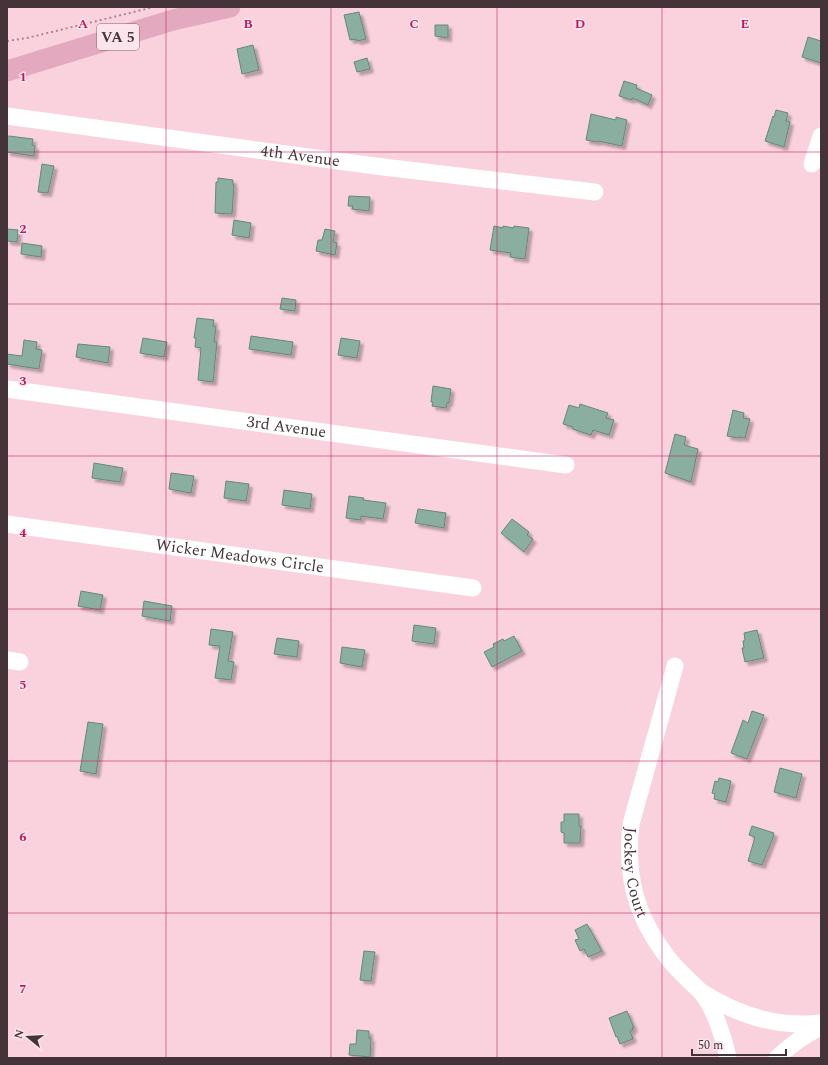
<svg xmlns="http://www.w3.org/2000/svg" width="828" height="1065" viewBox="0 0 828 1065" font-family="Spectral,serif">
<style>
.building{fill:#8aafa1;stroke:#64887b;filter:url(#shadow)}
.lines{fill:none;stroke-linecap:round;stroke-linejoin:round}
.path{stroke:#a58992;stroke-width:2;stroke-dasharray:2 3;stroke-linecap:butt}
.minor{stroke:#fff;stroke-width:17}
.major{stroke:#e3a9be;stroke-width:21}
.grid{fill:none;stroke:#c2185b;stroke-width:1;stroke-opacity:0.55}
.labels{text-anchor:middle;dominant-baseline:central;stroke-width:3;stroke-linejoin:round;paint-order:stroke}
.shield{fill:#fce4ec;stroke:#7b696f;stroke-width:1}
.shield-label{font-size:15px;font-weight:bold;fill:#443439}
.street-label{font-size:16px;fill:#443439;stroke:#fce4ec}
.grid-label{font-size:13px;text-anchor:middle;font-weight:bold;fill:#c2185b;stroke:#fce4ec;stroke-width:3;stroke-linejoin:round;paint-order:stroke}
</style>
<defs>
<filter id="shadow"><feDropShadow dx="3.5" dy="3.5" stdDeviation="1" flood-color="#0004"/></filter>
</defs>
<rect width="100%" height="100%" fill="#f9d2de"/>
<g class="building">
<path d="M359 12 366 39 357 41 356 39 350 40 344 15Z"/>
<path d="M435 25H448V38L435 36Z"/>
<path d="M808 37 821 41V63L802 57Z"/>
<path d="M253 45 259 70 242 74 237 49Z"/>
<path d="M367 58 370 69 357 72 354 62Z"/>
<path d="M624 81 637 85 636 88 652 95 648 105 632 98V100L619 96Z"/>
<path d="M776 110 788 113 786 121 790 122 784 147 765 141 773 116 774 117Z"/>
<path d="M591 114 616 120V117L627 120 622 146 598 141 597 142 586 140Z"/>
<path d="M9 136 33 139 32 145 35 146 34 156 7 152V137Z"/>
<path d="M42 164 54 166 48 193 38 192Z"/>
<path d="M218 178 233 180V185H234L232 214 215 213 216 182H218Z"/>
<path d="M349 196 370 197 369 211 352 209 353 206H348Z"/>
<path d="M234 220 251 223 249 238 232 235Z"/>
<path d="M494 226 503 228V226L514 228V226L529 228 525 259 510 257 511 253 490 250Z"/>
<path d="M7 229 18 230 17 242 7 241Z"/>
<path d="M325 229 335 231 333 242 337 243 335 255 316 251 318 240H322Z"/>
<path d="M22 243 42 246 41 257 21 254Z"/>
<path d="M282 298 296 300 295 311 280 309Z"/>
<path d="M197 318 214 320 213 326 216 327 214 342H217L213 382 198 380 201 348 195 347 196 338H194Z"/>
<path d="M251 336 293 342 291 355 249 349Z"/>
<path d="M143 338 167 342 164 357 140 353Z"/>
<path d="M341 338 360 341 357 358 338 355Z"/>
<path d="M24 340 37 342 36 349 42 350 39 369 7 364V354L22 356Z"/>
<path d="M78 344 110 347 108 363 76 357Z"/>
<path d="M433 386 451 389 449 403H447L446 408 432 406 433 402H431Z"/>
<path d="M580 404 608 413 606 418 614 420 609 435 593 430 591 435 573 429V427L563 424 569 405 579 408Z"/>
<path d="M733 410 744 413 743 418 750 419 745 438 738 437V438L727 436Z"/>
<path d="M675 434 686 437 684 445 698 449 691 482 665 473Z"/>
<path d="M94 463 123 468 120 482 92 478Z"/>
<path d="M171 473 194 476 191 493 169 489Z"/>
<path d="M226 481 249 484 246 501 224 498Z"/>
<path d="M284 490 312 494 310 509 282 505Z"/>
<path d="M349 496 364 498 363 500 386 503 383 519 361 516V520L346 518Z"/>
<path d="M418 509 446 513 444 528 415 523Z"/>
<path d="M512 519 529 532 527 535 533 539 524 552 501 533Z"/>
<path d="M81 591 103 595 100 610 78 606Z"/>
<path d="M144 601 172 606 170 621 142 616Z"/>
<path d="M414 625 436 628 434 644 412 641Z"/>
<path d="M211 629 233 632 228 661 234 662 231 680 215 678 220 646 209 645Z"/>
<path d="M757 630 764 658 745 662 742 648H744L743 641 745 640 744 633Z"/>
<path d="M514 636 522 651 492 667 484 652 494 647 493 644 503 639 504 641Z"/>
<path d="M277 638 299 641 297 657 274 654Z"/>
<path d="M342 647 365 650 362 667 340 663Z"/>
<path d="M752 711 764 715 747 759 731 753 743 720 748 723Z"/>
<path d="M88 722 103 724 96 774 80 771Z"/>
<path d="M780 768 802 774 796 798 774 792Z"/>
<path d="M719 778 731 781 726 802 714 799 715 794 712 793 715 781 718 782Z"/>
<path d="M564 814H579V826H581L580 843H564V833L561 832V822H564Z"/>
<path d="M752 826 774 833 773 835H774L762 865 748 861 755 837 749 835Z"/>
<path d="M587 924 602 951 588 957 584 949 580 951 575 940 579 939 575 930Z"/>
<path d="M364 951 375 952 371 981 360 980Z"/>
<path d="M627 1011 634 1028H632L633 1030 630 1031 633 1039 620 1044 617 1036 616 1037 609 1018Z"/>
<path d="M357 1030 369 1031V1038H371L370 1057 349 1055 350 1044H356Z"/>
</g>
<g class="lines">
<path class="path" d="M7 41 27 38 150 8"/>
<g class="minor">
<path id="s1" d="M7 116 375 166 595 192"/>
<path d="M812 164 821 136"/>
<path id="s2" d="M7 389 566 465"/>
<path id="s3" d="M7 524 473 588"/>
<path d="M7 660 20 662"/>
<path id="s4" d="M675 666 631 824C625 876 636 917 668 958 677 970 689 980 700 991 714 1006 724 1038 728 1058"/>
<path d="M703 993C738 1015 779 1028 821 1023"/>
<path d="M777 1058C790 1045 805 1035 821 1027"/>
</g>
<path class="major" d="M7 71 173 20 230 7"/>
</g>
<path class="grid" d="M166 7V1058M331 7V1058M497 7V1058M662 7V1058M7 152H821M7 304H821M7 456H821M7 609H821M7 761H821M7 913H821"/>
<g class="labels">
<rect class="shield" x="97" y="24" width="42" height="26" rx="3"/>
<g class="shield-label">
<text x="118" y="37">VA 5</text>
</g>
<g class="street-label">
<text stroke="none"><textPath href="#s1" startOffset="296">4th Avenue</textPath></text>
<text stroke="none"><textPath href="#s2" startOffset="282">3rd Avenue</textPath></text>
<text stroke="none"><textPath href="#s3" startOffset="235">Wicker Meadows Circle</textPath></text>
<text stroke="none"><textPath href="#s4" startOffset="213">Jockey Court</textPath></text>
</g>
</g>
<g class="grid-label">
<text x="83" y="28">A</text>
<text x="248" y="28">B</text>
<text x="414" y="28">C</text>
<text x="580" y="28">D</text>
<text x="745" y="28">E</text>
<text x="23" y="81">1</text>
<text x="23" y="233">2</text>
<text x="23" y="385">3</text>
<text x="23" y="537">4</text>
<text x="23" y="689">5</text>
<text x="23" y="841">6</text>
<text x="23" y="993">7</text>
</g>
<rect width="828" height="1065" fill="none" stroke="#443439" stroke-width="16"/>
<g transform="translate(28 1037) rotate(288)" stroke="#fce4ec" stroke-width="3" paint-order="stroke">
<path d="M0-3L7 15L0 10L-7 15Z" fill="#443439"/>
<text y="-6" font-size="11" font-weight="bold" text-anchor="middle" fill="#443439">N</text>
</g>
<path d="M692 1049v6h94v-6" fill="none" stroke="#443439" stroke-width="2"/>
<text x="698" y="1049" font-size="12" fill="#443439" stroke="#fce4ec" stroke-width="3" paint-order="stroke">50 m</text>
</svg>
